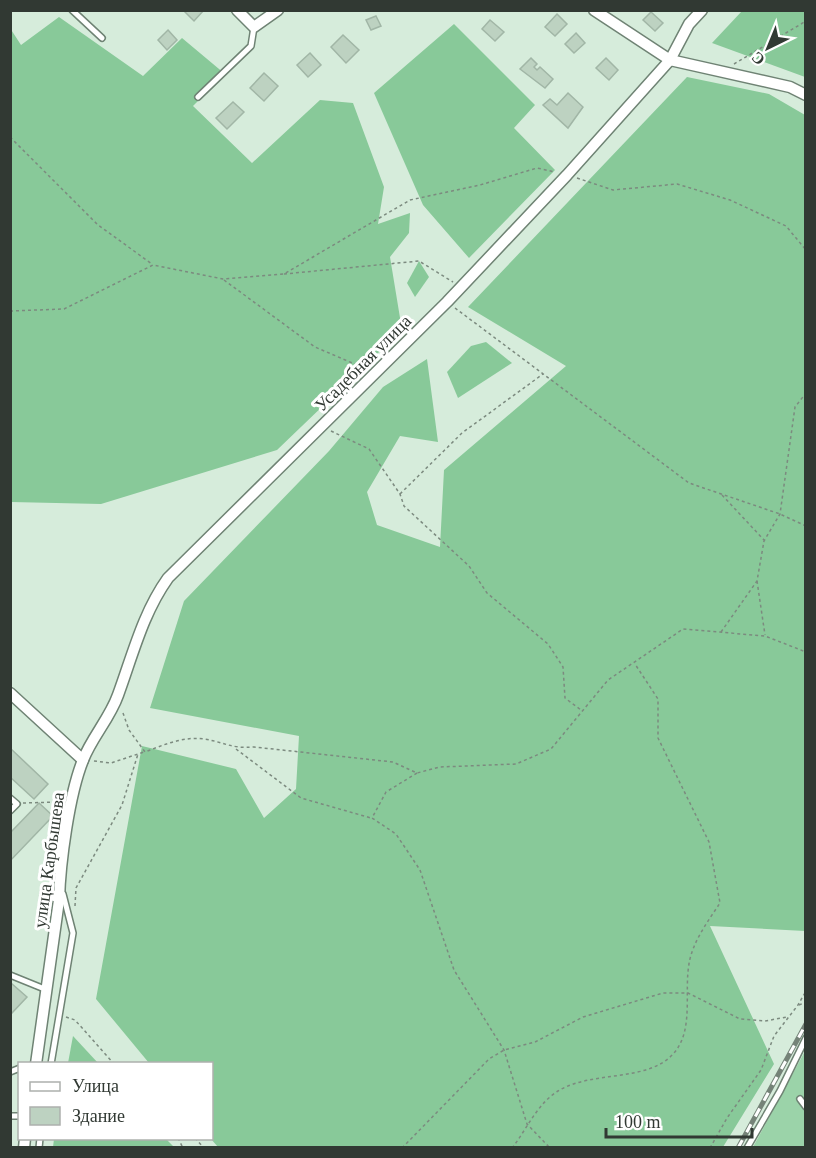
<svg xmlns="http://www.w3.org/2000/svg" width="816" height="1158" viewBox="0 0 816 1158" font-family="'Times New Roman',serif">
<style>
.green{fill:#9bd3a9}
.forest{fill:#88c999}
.building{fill:#bdd2c1;stroke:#a1b6a6;stroke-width:1.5}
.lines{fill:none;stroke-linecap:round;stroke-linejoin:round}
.service-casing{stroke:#6f8374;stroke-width:8}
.minor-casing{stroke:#6f8374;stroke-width:13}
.path{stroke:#7c8a7f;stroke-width:1.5;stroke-dasharray:3 3;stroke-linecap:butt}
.service{stroke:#fff;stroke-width:5}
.minor{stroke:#fff;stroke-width:10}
.rail-casing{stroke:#758378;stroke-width:5}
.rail{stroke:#fff;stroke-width:3;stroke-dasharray:9;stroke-linecap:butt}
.labels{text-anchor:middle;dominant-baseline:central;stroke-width:6;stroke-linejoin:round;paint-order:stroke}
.street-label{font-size:18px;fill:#313933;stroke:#fff}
</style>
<rect width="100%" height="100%" fill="#d6ecdb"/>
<path class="green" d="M805 1051V1147H753Z"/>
<g class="forest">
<path d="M742 11H805V77L712 43Z"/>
<path d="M59 17 143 76 182 38 225 74 193 106 252 163 320 100 353 103 384 187 378 224 410 213 409 233 390 257 402 330 277 450 101 504 11 502 10 28 21 45Z"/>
<path d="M454 24 535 105 514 128 555 170 469 258 423 205 374 93Z"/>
<path d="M687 77 769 94 805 115V931L710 926 774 1064 723 1147H218L211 1139 212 1064 149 1063 96 999 142 746 236 769 264 818 296 789 299 736 150 708 184 601 329 451 383 387 427 359 438 442 400 436 367 492 377 525 440 547 444 470 566 366 468 307Z"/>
<path d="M419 261 429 277 415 297 407 283Z"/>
<path d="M486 342 512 363 458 398 447 372 471 346Z"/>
<path d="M73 1036 98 1063H68Z"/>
<path d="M54 1139H166L174 1147H53Z"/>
</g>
<g class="building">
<path d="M183 10H204L194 21Z"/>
<path d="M651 12 663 23 655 31 643 20Z"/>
<path d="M557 14 567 24 555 36 545 27Z"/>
<path d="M376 16 381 26 371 30 366 20Z"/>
<path d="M490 20 504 32 495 41 482 29Z"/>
<path d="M168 30 177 40 167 50 158 40Z"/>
<path d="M576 33 585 43 574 53 565 44Z"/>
<path d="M343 35 359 50 346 63 331 47Z"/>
<path d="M310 53 321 65 308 77 297 65Z"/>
<path d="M531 58 537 64 534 67 537 70 540 67 553 79 545 88 520 69Z"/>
<path d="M606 58 618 70 609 80 596 68Z"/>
<path d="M264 73 278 86 264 101 250 88Z"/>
<path d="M568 93 583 107 568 128 543 105 550 99 557 105Z"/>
<path d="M233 102 244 112 227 129 216 118Z"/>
<path d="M10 748 48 784 34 799 10 777Z"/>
<path d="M39 803 53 816 10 861V833Z"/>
<path d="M11 983 27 997 10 1015V984Z"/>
</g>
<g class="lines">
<g class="service-casing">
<g id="service">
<path d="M72 10 102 38"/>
<path d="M198 97 251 46 254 27"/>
<path d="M10 798 17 804 10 811"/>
<path d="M43 895 59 900"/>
<path d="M10 975 47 990"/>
<path d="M51 1064 73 933 63 894"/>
<path d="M10 1072 20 1068"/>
<path d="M800 1099 806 1107"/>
<path d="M10 1116H20"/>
<path d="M39 1148 40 1138"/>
<path d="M747 1148 780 1091 806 1038"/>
</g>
</g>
<g class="minor-casing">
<g id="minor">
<path d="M237 10 254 27 278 10"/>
<path d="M594 10 670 60 790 87 806 95"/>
<path d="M10 693 83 760"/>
<path d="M36 1064 59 900C60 862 69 795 83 760 92 737 110 718 118 695 133 654 143 613 168 578L447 302 567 175 670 60 689 24 702 10"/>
<path d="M24 1148 25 1138"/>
</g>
</g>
<g class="path">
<path d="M734 64 806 21"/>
<path d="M10 137 98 225 152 264"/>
<path d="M577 178 613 190 677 184 730 200 786 226 806 250"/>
<path d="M284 274 419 261 453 282"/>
<path d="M224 280 315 347 364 368"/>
<path d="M455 308 689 483 780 514 806 526"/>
<path d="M10 311 64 309 153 265 223 279 284 274 410 200 480 185 537 168 555 172"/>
<path d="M331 431 369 449 400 494 404 506 469 566 487 593 548 644 563 667 565 698 581 710"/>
<path d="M400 494 462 433 543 374"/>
<path d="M722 495 764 540"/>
<path d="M757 581 765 635"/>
<path d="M721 632 757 581 764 541 780 514 795 407 806 393"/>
<path d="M123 713 129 730 145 752C163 745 184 736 204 739 224 742 231 749 254 747L393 762 417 773 440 767 516 764 551 749 608 680 683 629 765 636 806 652"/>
<path d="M236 749 301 798 371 818"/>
<path d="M94 761 111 763 144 752"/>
<path d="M417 773 386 792 372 818 396 834 420 870 454 970 504 1050 527 1124 550 1148"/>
<path d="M23 803 61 802"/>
<path d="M75 906 76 888 122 805 138 754"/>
<path d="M799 1005 806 1002"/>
<path d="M66 1017 75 1020 114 1064"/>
<path d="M178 1138 183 1148"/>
<path d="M195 1138 204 1148"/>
<path d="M402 1148 489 1059 504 1050 535 1042 583 1017 663 993H688L740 1019 765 1021 787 1017"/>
<path d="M512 1148C527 1129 537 1104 558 1091 592 1070 648 1083 674 1053 694 1030 684 992 689 964 692 943 708 921 720 903L709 842 658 738V699L635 664"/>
<path d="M710 1148 727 1118 761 1070 774 1036 798 1005 806 991"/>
</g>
<use href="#service" class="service"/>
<use href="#minor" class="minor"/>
<g class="rail-casing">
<path id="rail" d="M738 1148 806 1024"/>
</g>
<use href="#rail" class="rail"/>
</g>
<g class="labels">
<g class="street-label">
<text transform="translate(363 363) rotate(-45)">Усадебная улица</text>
<text transform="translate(49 860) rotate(-82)">улица Карбышева</text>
</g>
</g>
<rect width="816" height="1158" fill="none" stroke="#313933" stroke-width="24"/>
<rect x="18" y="1062" width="195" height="78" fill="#ffffff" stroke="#adb0ad" stroke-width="1.5"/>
<rect x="30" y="1082" width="30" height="9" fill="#ffffff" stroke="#adb0ad" stroke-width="1.5"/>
<text x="72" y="1092" font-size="18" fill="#313933">Улица</text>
<rect x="30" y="1107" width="30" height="18" fill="#bdd2c1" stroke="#adb0ad" stroke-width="1.5"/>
<text x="72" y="1122" font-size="18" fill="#313933">Здание</text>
<g transform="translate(768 48) rotate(223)" stroke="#ffffff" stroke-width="4.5" paint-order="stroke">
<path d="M0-4.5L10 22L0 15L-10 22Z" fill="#313933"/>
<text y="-9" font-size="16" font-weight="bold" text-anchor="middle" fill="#313933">С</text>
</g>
<path d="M606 1128v9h146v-9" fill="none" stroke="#313933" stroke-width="3"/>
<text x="615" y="1128" font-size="18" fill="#313933" stroke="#ffffff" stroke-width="4.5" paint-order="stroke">100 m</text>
</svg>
